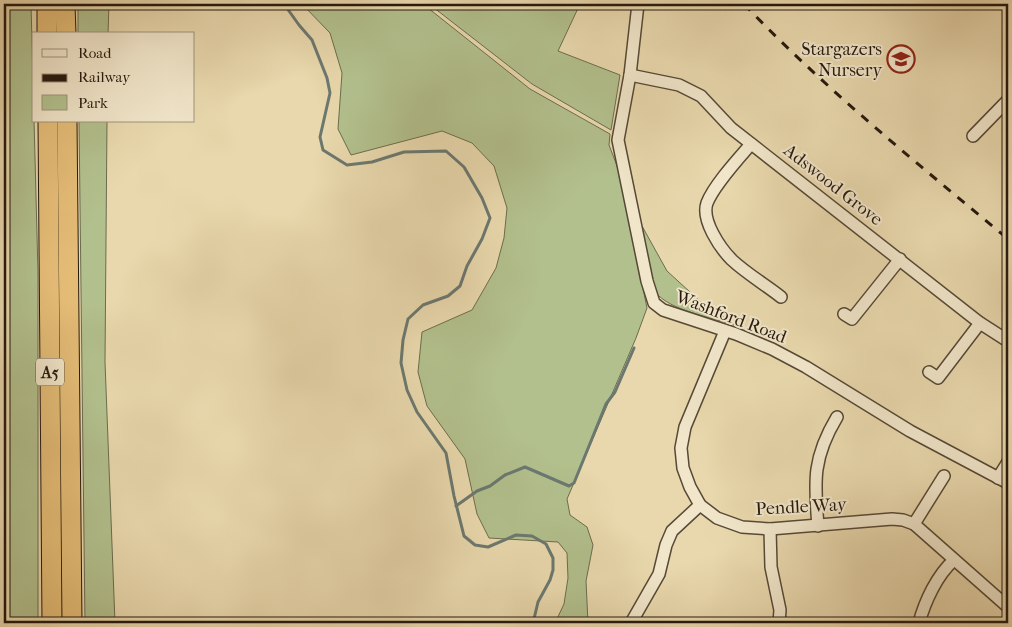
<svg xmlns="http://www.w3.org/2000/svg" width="1012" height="627" viewBox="0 0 1012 627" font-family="'IM FELL French Canon',serif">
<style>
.green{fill:#b2c08d;stroke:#6c6c4e}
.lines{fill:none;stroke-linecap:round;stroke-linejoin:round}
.stream{stroke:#6b7870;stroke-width:3}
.minor-casing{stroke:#564936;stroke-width:14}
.trunk-casing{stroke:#25190e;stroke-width:21}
.minor{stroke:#f1e6ca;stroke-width:11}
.trunk{stroke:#e4bc76;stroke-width:19}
.rail{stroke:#25190e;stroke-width:3;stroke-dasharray:9 9;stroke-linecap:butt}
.labels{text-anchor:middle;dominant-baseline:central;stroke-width:4;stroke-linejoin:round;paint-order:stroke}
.shield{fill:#f1e6ca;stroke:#625646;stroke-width:1}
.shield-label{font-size:16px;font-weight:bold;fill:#25190e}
.poi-label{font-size:18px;fill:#25190e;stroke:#f1e6ca;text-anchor:end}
.street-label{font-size:18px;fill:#25190e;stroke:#f1e6ca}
</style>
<rect width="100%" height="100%" fill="#e9d8ad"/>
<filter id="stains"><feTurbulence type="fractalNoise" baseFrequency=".004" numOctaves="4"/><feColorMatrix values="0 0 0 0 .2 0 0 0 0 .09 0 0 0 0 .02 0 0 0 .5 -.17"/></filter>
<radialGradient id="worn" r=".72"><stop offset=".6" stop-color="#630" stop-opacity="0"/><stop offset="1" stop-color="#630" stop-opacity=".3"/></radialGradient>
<g class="green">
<path d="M10 4H31L38 273V623H4V48Z"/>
<path d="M78 4H109L108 34H78Z"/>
<path d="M302 4H423L530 89 610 134 609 145 619 171 647 308 636 338 567 499 570 515 587 527 593 545 586 581 588 623H555L564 604 568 578 567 553 558 542 489 538 477 514 465 459 427 406 418 372 422 332 472 310 496 268 504 238 507 208 494 166 472 143 442 131 351 155 338 129 342 73 330 33Z"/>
<path d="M429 4H580L558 51 620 75 611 130 532 84Z"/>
<path d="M79 121H107L105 362 115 623H85Z"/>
<path d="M640 226H642L667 271 701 302 734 324V325C710 317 671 311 655 292Z"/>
</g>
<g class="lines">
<g class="stream">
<path d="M284 4 299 25 312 40 327 78 330 93 320 137 323 150 347 165 372 162 404 152 446 151 464 167 482 198 490 218 482 239 467 266 460 286 448 296 423 305 408 319 403 340 401 363 407 390 417 412 446 453 454 496 464 536 475 545 488 547 516 535 532 536 546 544 553 558V570L550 580 538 602 533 623"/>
<path d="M456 506 477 491 490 486 505 475 525 467 569 486 574 483 606 404 615 392 634 348"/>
</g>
<g class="minor-casing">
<g id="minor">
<path d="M638 4 630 75 618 140 647 281 654 303 663 310 736 334 772 349 806 367 910 431 1008 483"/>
<path d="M630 75 679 85 701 96 731 128 980 323 1008 341"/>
<path d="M973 136 1008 100"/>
<path d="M751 144C738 159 714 185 707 203 701 220 720 248 732 260 747 274 766 285 781 297"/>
<path d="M844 314 852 319 900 259"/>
<path d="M725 331 685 427 681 448 683 468 690 487 700 505 717 518 742 527 770 529 892 519 903 520 914 524 1008 607"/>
<path d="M929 372 938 378 980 323"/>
<path d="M998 478 1008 462"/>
<path d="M914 524 944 476"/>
<path d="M818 526C814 480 813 457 837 417"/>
<path d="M770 529 771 567 780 610 779 623"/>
<path d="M631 623 659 574 666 545 672 531 700 505"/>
<path d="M919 623C925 601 937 575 954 560"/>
</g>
</g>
<g class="trunk-casing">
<g id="trunk">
<path d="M47 4V34"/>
<path d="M65 4 66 34"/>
<path d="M48 121 52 623"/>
<path d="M67 121 72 623"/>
</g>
</g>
<use href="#minor" class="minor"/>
<use href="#trunk" class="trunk"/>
<path class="rail" d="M744 4C825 89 918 164 1008 239"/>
</g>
<defs>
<g id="school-ring" transform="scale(1.4375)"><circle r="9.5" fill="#f1e6ca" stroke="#8f2418" stroke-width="1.5"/><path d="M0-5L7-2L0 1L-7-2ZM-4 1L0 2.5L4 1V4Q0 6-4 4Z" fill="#8f2418"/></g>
</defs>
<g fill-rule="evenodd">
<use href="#school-ring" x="901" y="59"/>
</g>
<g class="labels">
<rect class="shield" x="36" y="358.5" width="28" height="27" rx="4"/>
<g class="shield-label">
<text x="50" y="372">A5</text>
</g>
<g class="poi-label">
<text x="882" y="49">Stargazers<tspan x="882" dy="21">Nursery</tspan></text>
</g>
<g class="street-label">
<text transform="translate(833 185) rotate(38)">Adswood Grove</text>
<text transform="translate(731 317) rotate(21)">Washford Road</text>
<text transform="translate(801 507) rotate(-3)">Pendle Way</text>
</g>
</g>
<rect width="1012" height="627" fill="none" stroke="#e9d8ad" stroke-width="20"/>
<rect x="5" y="5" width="1002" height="617" fill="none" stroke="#25190e" stroke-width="2.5"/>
<rect x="10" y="10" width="992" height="607" fill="none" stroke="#25190e"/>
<rect x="32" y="32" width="162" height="90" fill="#f1e6ca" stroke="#9f947f"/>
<rect x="42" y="49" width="25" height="8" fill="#f1e6ca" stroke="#9f947f"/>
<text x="78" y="58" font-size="15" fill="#25190e">Road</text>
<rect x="42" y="74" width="25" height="8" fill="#25190e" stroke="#9f947f"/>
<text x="78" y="82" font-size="15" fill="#25190e">Railway</text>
<rect x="42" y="95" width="25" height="15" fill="#b2c08d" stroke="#9f947f"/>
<text x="78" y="108" font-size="15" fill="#25190e">Park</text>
<rect width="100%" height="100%" filter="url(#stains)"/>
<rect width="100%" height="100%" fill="url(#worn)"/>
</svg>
